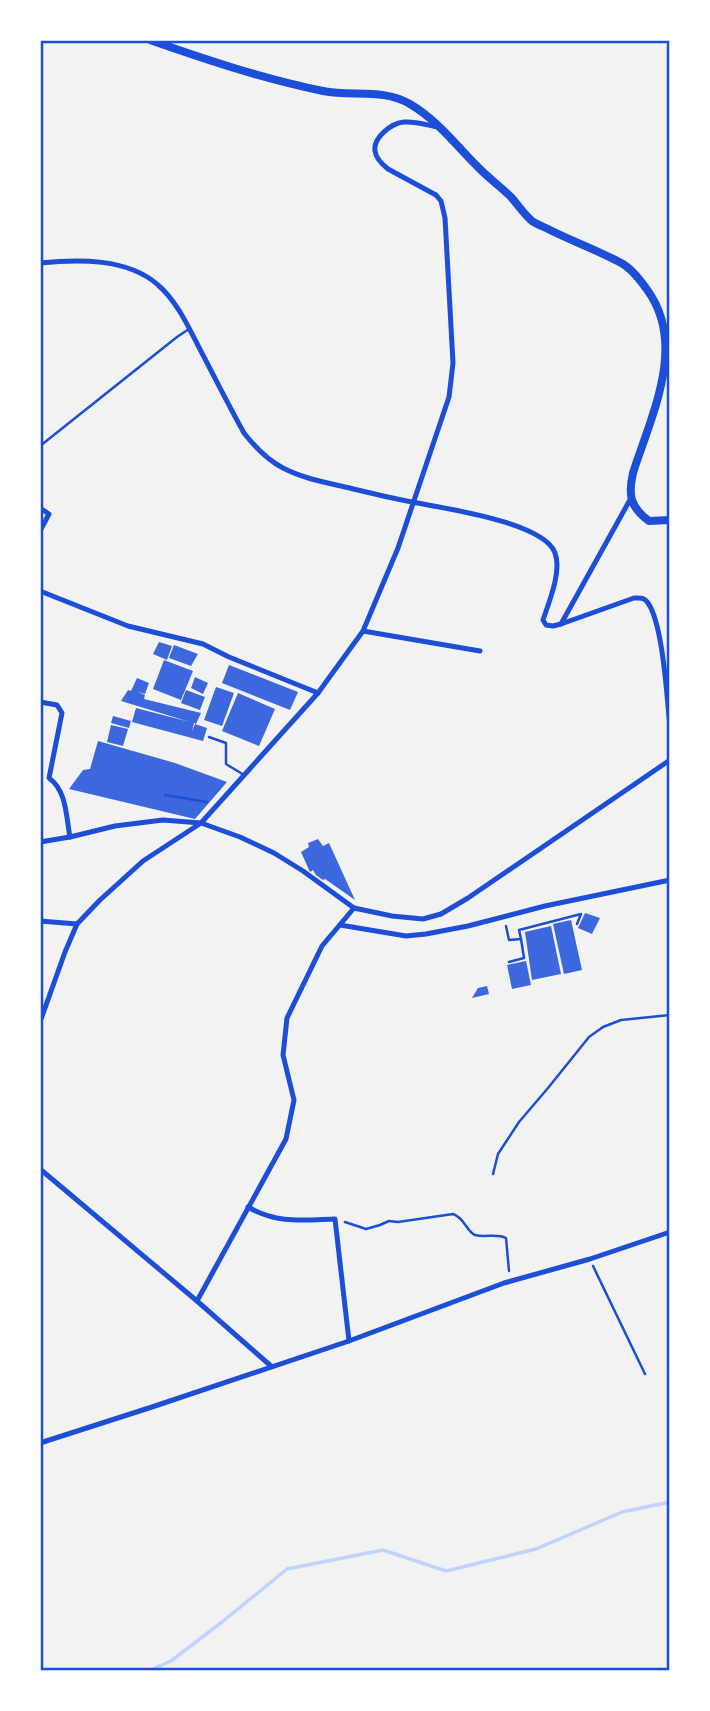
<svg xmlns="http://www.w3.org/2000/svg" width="710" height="1711" viewBox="0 0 710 1711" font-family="'DejaVu Sans',sans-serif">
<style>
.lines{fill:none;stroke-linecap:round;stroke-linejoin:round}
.stream{stroke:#bfd3fe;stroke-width:3.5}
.building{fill:#3d67dc}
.path{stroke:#1d4ed8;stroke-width:2.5}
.service{stroke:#1d4ed8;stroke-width:2.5}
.minor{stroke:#1d4ed8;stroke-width:5}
.secondary{stroke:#1d4ed8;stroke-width:8}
.neatline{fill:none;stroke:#1d4ed8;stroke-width:2.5}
</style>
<rect width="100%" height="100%" fill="#f2f2f2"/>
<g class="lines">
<path class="stream" d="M148 1671 171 1661 222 1622 287 1569 383 1550 446 1571 536 1549 622 1512 670 1502"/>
</g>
<g class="building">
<path d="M159 642 172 646 167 660 153 654Z"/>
<path d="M174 645 198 654 191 666 169 658Z"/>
<path d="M164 660 193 671 181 700 153 689Z"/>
<path d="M229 665 298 692 290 710 222 683Z"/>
<path d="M195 677 208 683 203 694 191 688Z"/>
<path d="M137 678 149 683 145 694 138 692 145 695 144 699 201 713 196 724 194 723 192 731 195 724 207 728 203 741 132 722 136 708 190 722 121 701 128 690 131 691Z"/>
<path d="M216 687 234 693 222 726 204 720Z"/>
<path d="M186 690 205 697 200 710 181 703Z"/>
<path d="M238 693 275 709 259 746 222 731Z"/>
<path d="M113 716 131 721 129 728 111 723Z"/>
<path d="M111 725 128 729 123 746 107 742Z"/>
<path d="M98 741 175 763 227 782 195 819 69 789 83 770 90 769Z"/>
<path d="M318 839 323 846 329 843 355 900 325 879 323 880 316 875 313 870 310 872 301 852 309 847 308 843Z"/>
<path d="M585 913 600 918 592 934 578 928Z"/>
<path d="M571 920 582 970 564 974 553 924Z"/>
<path d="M551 926 561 974 532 980 525 932Z"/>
<path d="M526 961 531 985 512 989 507 965Z"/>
<path d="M487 986 489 994 472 998 478 988Z"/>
</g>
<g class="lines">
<g class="path">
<path d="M165 795 207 802"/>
<path d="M506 926 509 940 521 939 519 930 581 914 577 924"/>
<path d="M509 962 524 958 521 939"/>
<path d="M345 1222 366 1229 380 1225 389 1221 398 1222 453 1214C465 1218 466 1231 475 1235 485 1238 496 1233 506 1238L509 1271"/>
<path d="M593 1266 645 1374"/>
</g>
<g class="service">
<path d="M40 446 177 337 189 329"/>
<path d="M209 737 226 743V764L244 775"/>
<path d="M493 1174 498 1154 519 1122 548 1088 589 1037 603 1027 621 1020 670 1015"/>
</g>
<g class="minor">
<path d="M40 263C78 259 128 258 158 285 179 303 191 333 204 357 217 382 230 408 244 433 255 447 267 460 283 468 302 478 324 482 345 487 367 492 390 498 412 502 442 508 544 522 555 553 562 571 549 602 543 620L546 625 553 626 561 624 634 598C640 598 644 597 648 603 663 624 667 699 670 727"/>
<path d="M40 508 49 514 40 531"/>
<path d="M40 591 128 626 203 644 229 657 318 693"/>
<path d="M561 624 631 498"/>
<path d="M363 631 480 651"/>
<path d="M40 702 57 705 62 713 49 778C67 791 66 817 70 837"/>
<path d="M40 842 70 837 115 826 163 820 201 823 240 837 274 853 303 871 354 908 392 916 423 919 441 914 468 898 670 760"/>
<path d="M40 921 77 924"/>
<path d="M340 925 406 936 426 934 468 926 545 906 670 880"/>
<path d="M40 1022 65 952 77 924 100 900 143 861 201 823 318 693 363 631 398 548 449 397 453 363 445 218 441 201 436 195 388 169C383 165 376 159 375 151 373 137 392 123 404 122 415 121 427 125 438 127"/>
<path d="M40 1169 197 1301 271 1366"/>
<path d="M248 1207C277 1224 303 1220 335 1219L349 1341"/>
<path d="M197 1301 286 1139 294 1100 283 1055 287 1018 322 946 354 908"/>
<path d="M40 1443 152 1407 349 1341 504 1283 590 1259 670 1232"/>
</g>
<path class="secondary" d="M150 40C207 60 264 79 323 91 352 97 383 88 410 104 437 120 455 144 476 165 487 177 500 186 511 197 518 205 524 214 532 221 536 224 542 226 546 228 571 241 598 250 623 264 633 270 641 281 648 291 687 346 651 416 633 473 628 495 630 507 649 521L670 520"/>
</g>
<rect width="710" height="1711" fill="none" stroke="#ffffff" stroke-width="84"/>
<rect x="42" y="42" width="626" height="1627" class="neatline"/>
</svg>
